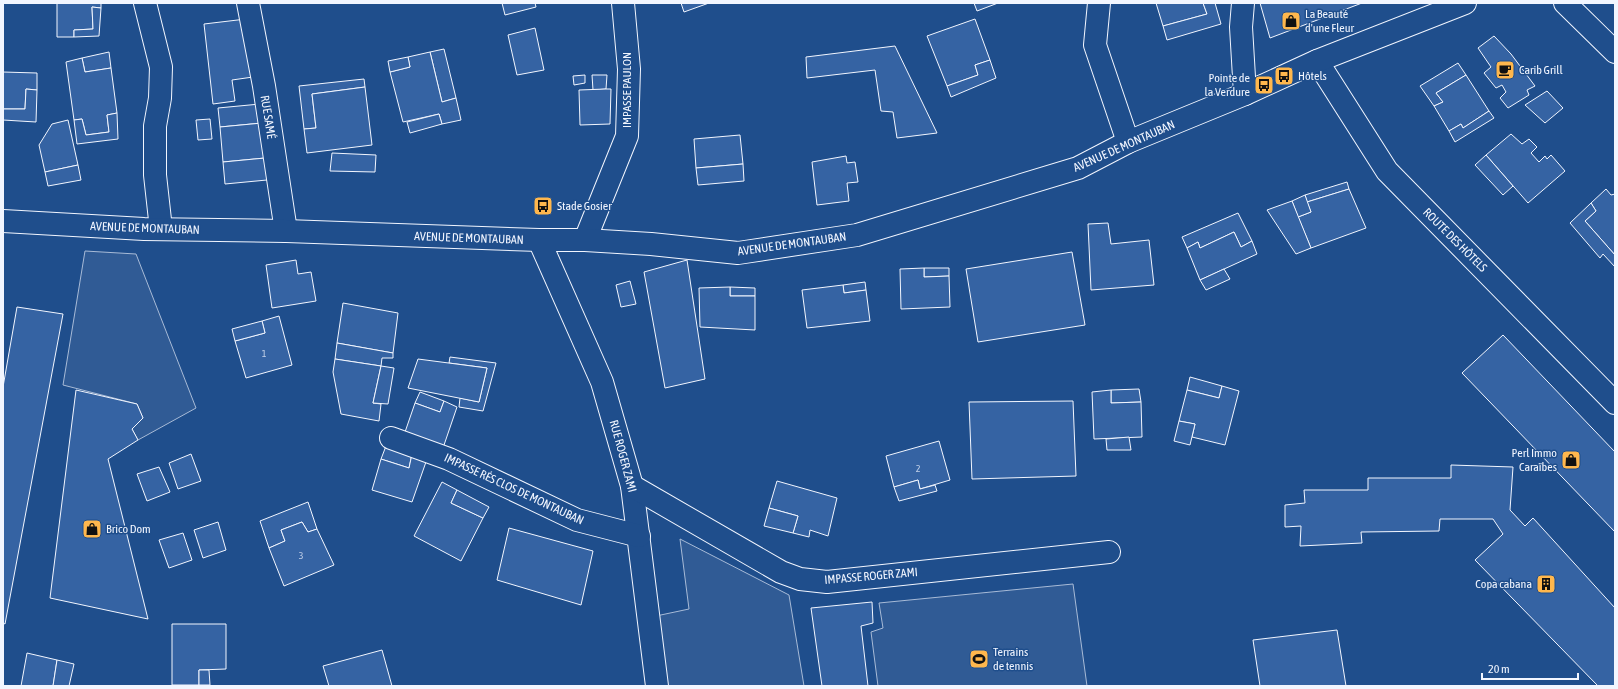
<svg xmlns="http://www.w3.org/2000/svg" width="1618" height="689" viewBox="0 0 1618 689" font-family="'Asap Condensed',sans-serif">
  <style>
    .built { fill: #305b95; stroke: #a8bbd7 }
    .building { fill: #3563a3; stroke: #f2f6ff }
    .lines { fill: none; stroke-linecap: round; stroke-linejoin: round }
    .minor-casing { stroke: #f2f6ff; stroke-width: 24 }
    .major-casing { stroke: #f2f6ff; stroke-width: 24 }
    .minor { stroke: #1f4e8c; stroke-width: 22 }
    .major { stroke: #1f4e8c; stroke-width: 22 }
    .labels { text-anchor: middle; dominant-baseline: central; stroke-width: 3; stroke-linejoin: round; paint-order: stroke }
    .number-label { font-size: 10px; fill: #c3d1e8 }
    .poi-label { font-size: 12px; fill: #f2f6ff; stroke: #1f4e8c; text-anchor: start }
    .street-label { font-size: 12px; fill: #f2f6ff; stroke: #1f4e8c }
  </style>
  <rect width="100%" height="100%" fill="#1f4e8c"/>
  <!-- built -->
  <g class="built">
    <path d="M85,251L136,254L196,408L138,440L132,429L143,418L137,404L63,385Z"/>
    <path d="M680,539L789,595L804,686H667L656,616L689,609Z"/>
    <path d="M1073,584L1087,686H878L871,632L883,628L879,603Z"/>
  </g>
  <!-- building -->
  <g class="building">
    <path d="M57,3H101V8L92,7L93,29L74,30V37H57Z"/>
    <path d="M502,3H535L536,7L505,15Z"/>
    <path d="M681,3H709L684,12Z"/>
    <path d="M974,3H998L977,11Z"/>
    <path d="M1156,3H1203L1207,14L1163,26Z"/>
    <path d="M1203,3H1215L1221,24L1167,40L1163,26L1207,14Z"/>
    <path d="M1260,3H1362L1270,38Z"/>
    <path d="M92,7L101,8L99,36L74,37V30L93,29Z"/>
    <path d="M246,19L253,77L232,80L235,101L213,104L204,24Z"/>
    <path d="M975,19L990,60L975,65L978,75L947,86L927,36Z"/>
    <path d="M535,28L544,70L517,75L508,35Z"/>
    <path d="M1494,36L1511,54L1535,86L1527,90L1529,95L1508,108L1500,98L1506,92L1502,85L1496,88L1484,73L1491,67L1478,48Z"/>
    <path d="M895,46L937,133L897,138L893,112L881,111L875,70L807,78L806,57Z"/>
    <path d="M444,49L456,98L442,102L430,52Z"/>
    <path d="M109,52L111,68L85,72L82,58Z"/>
    <path d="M430,52L442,102L456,98L461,120L442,124L439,114L403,122L390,72L410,67L408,57Z"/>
    <path d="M408,57L410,67L390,72L388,61Z"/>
    <path d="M82,58L85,72L111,68L117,113L107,115L109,132L86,135L82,119L74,120L66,62Z"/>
    <path d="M990,60L996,78L951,97L947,86L978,75L975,65Z"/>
    <path d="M1458,63L1466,75L1436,93L1443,102L1434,106L1420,86Z"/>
    <path d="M3,72L37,73V90L26,89L25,109H3Z"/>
    <path d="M585,75V83L574,85L573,76Z"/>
    <path d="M592,75H607L606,89L593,90Z"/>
    <path d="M1466,75L1489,111L1463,128L1461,124L1449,131L1434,106L1443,102L1436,93Z"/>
    <path d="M364,79L365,87L312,94L316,128L304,129L299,86Z"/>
    <path d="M365,87L372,145L307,153L304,129L316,128L312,94Z"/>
    <path d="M26,89L37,90L36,122L3,120V109H25Z"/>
    <path d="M606,89H611L610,124L580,125L579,90Z"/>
    <path d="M1547,91L1563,108L1545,123L1525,105Z"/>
    <path d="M260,104L262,123L220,127L218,108Z"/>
    <path d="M1489,111L1494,118L1455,142L1449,131L1461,124L1463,128Z"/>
    <path d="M117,113L118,139L77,144L74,120L82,119L86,135L109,132L107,115Z"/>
    <path d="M439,114L442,124L410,133L407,122Z"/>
    <path d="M210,119L212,139L198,140L196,120Z"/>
    <path d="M68,120L78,165L45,172L39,145L52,124Z"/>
    <path d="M262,123L265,158L223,162L220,127Z"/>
    <path d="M1511,134L1522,144L1529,139L1537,147L1531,153L1539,162L1545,156L1547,159L1551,155L1565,171L1528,203L1486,155Z"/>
    <path d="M740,135L743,164L696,168L694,139Z"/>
    <path d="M332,153L376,155L375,172L330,171Z"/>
    <path d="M1486,155L1513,186L1503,195L1475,165Z"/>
    <path d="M846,156L847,163L855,162L858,182L847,183L849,201L817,205L812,162Z"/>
    <path d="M265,158L267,180L225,184L223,162Z"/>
    <path d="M743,164L744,181L698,185L696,168Z"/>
    <path d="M78,165L81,180L48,186L45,172Z"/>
    <path d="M1347,182L1349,189L1307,202L1305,195Z"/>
    <path d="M1349,189L1366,228L1311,248L1298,217L1311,212L1307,202Z"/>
    <path d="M1606,189L1611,195L1615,194V255L1585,221L1596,211L1591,203Z"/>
    <path d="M1305,195L1311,212L1298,217L1292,201Z"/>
    <path d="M1292,201L1311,248L1296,254L1267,210Z"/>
    <path d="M1591,203L1596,211L1585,221L1615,255V267L1603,254L1600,258L1570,223Z"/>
    <path d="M1238,213L1252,241L1241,247L1234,232L1200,248L1198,242L1187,248L1182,237Z"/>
    <path d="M1108,223L1111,244L1149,240L1154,285L1091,290L1088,224Z"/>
    <path d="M1234,232L1241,247L1252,241L1257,254L1200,280L1187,248L1198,242L1200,248Z"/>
    <path d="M1072,252L1085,325L978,342L966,269Z"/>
    <path d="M296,260L298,274L311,272L316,301L272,308L266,265Z"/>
    <path d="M687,260L705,379L665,388L644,272Z"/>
    <path d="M924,268H949V276L924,277Z"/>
    <path d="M924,268V277L949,276L950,307L901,309L900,269Z"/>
    <path d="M1224,269L1230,279L1206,290L1200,280Z"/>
    <path d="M630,281L636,304L621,307L616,285Z"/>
    <path d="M865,282L866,290L844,293L843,285Z"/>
    <path d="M843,285L844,293L866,290L870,321L807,328L802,290Z"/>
    <path d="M730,287L755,288V296H730Z"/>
    <path d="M730,287V296H755V330L700,327L699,288Z"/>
    <path d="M343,303L398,313L393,353L337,343Z"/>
    <path d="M17,307L63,314L5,624L3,623V387Z"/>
    <path d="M279,316L292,365L246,378L235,341L265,333L262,321Z"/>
    <path d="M262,321L265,333L235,341L232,329Z"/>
    <path d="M1503,335L1615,452V532L1462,373Z"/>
    <path d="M337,343L393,353V358H382L381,366L335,359Z"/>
    <path d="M450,357L496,363L483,411L459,407L460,398L479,402L487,368L449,363Z"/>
    <path d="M335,359L381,366L373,403L381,404L379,421L341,414L333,372Z"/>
    <path d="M418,359L487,368L479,402L408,388Z"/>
    <path d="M381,366L394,368L388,404L373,403Z"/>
    <path d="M1190,377L1222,386L1219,398L1187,390Z"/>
    <path d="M1222,386L1239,391L1225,445L1192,437L1195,424L1179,421L1187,390L1219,398Z"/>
    <path d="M1139,389L1141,402L1111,403V390Z"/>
    <path d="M76,390L137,404L143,418L132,429L138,440L108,459L148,619L50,598Z"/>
    <path d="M1111,390V403L1141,402L1142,437L1094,439L1092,392Z"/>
    <path d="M420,392L444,401L440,412L415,403Z"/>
    <path d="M444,401L457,407L443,448L404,435L415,403L440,412Z"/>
    <path d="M1073,401L1076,476L972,479L969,402Z"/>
    <path d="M1179,421L1195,424L1190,445L1174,441Z"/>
    <path d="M1129,437L1131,450H1107L1106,439Z"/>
    <path d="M939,441L950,480L920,489L918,480L894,487L886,456Z"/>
    <path d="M386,446L412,454L409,468L381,459Z"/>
    <path d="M191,454L201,481L178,489L169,463Z"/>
    <path d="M412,454L427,459L412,502L372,490L381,459L409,468Z"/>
    <path d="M1451,465L1513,467L1510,510L1525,526L1533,518L1615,608V686H1598L1475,560L1503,534L1493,519H1440L1439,531L1361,532L1362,543L1300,546L1301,526L1285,527V505L1305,503L1304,490H1368V478H1451Z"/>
    <path d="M159,467L170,492L147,501L137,474Z"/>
    <path d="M918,480L920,489L935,485L937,491L899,501L894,487Z"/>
    <path d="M777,481L837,498L828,536L810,530L809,537L793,533L798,516L769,508Z"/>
    <path d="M442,482L457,490L451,503L483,518L461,561L414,536Z"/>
    <path d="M457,490L489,507L483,518L451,503Z"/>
    <path d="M308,502L317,529L308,532L302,522L281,530L285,541L269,548L260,521Z"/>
    <path d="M769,508L798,516L793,533L764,526Z"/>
    <path d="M218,522L226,550L203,558L194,530Z"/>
    <path d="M302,522L308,532L317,529L334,565L284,586L269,548L285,541L281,530Z"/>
    <path d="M509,528L593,551L581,605L497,580Z"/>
    <path d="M183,533L192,560L169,568L159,540Z"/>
    <path d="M872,602L873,623L861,626L868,686H822L811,608Z"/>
    <path d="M172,624H226V669L199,670V685H172Z"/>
    <path d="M1337,630L1346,686H1260L1253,640Z"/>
    <path d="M382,650L392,686H329L323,666Z"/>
    <path d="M27,653L57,660L53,686H21Z"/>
    <path d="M57,660L74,664L69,686H53Z"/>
    <path d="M199,670H209L210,685H199Z"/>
  </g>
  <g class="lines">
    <defs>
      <g id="minor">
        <path d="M145,3L161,67L160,98L155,126V175L161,229"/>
        <path d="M248,3L264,86L286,231"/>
        <path d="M1099,3L1095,45L1128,142"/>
        <path d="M1243,3L1241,27L1245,94"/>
        <path d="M1565,3L1615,52"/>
        <path d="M1317,61L1387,171L1615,403"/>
        <path d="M539,240L602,382L632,486L657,686"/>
        <path d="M585,240L627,136L629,69L623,3"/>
        <path d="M391,438L449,459L577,520L639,536"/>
        <path d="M632,486L781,572L800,579L827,582L1109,552"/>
      </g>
      <path id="major" d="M3,221L144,229L286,231L539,240H585L651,244L738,253L857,235L1078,168L1128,142L1245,94L1317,61L1465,3"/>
    </defs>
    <!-- minor casing -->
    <use href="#minor" class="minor-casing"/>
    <!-- major casing -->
    <use href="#major" class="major-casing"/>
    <!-- minor -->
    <use href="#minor" class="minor"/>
    <!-- major -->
    <use href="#major" class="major"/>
  </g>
  <!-- icons -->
  <defs>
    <symbol id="shop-square" viewBox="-11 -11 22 22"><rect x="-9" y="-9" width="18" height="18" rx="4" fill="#ffb74d" stroke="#1f4e8c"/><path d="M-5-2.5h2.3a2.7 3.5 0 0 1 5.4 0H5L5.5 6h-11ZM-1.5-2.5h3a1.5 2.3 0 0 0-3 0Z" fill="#111"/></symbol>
    <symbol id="cafe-square" viewBox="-11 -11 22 22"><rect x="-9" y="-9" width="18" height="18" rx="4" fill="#ffb74d" stroke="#1f4e8c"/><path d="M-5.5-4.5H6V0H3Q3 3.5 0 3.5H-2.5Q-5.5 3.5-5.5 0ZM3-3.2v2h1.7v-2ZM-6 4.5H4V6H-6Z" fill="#111"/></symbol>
    <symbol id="bus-square" viewBox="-11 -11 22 22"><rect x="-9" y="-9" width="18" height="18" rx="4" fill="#ffb74d" stroke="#1f4e8c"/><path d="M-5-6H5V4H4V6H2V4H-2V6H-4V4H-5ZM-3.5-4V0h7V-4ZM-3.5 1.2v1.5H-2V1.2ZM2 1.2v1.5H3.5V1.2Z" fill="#111"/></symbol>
    <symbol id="building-square" viewBox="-11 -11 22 22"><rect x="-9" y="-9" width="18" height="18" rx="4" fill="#ffb74d" stroke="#1f4e8c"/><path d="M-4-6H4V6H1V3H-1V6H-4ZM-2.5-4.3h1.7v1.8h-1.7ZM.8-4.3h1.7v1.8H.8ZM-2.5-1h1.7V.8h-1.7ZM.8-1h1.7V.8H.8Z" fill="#111"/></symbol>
    <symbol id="stadium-square" viewBox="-11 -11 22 22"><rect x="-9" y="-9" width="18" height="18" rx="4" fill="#ffb74d" stroke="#1f4e8c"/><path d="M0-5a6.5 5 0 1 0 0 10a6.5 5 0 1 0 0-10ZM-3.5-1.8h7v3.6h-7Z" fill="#111"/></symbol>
  </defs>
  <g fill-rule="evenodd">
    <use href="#shop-square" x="1280" y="10" width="22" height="22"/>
    <use href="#cafe-square" x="1494" y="59" width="22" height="22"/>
    <use href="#bus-square" x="1273" y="65" width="22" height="22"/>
    <use href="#bus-square" x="1253" y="74" width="22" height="22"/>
    <use href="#bus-square" x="532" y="195" width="22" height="22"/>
    <use href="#shop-square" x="1560" y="449" width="22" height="22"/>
    <use href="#shop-square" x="81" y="518" width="22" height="22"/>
    <use href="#building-square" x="1535" y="573" width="22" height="22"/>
    <use href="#stadium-square" x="968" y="648" width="22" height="22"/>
  </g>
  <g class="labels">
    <!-- number labels -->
    <g class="number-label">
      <text x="264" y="353">1</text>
      <text x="918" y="468">2</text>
      <text x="301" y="555">3</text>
    </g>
    <!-- poi labels -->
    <g class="poi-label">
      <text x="1305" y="14">La Beauté<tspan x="1305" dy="14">d'une Fleur</tspan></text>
      <text x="1519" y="70">Carib Grill</text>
      <text x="1298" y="76">Hôtels</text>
      <text x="1250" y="78" text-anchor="end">Pointe de<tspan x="1250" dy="14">la Verdure</tspan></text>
      <text x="557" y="206">Stade Gosier</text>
      <text x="1557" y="453" text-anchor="end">Perl Immo<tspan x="1557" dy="14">Caraïbes</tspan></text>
      <text x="106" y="529">Brico Dom</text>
      <text x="1532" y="584" text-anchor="end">Copa cabana</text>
      <text x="993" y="652">Terrains<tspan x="993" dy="14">de tennis</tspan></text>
    </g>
    <!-- street labels -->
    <g class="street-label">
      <text transform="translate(627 90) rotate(-90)">IMPASSE PAULON</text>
      <text transform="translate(268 117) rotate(81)">RUE SAMÉ</text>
      <text transform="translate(1124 146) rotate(-24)">AVENUE DE MONTAUBAN</text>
      <text transform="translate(145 228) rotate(2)">AVENUE DE MONTAUBAN</text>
      <text transform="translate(469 238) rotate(2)">AVENUE DE MONTAUBAN</text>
      <text transform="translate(1455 240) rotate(45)">ROUTE DES HÔTELS</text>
      <text transform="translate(792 244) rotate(-8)">AVENUE DE MONTAUBAN</text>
      <text transform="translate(623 456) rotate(75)">RUE ROGER ZAMI</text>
      <text transform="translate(514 489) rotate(25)">IMPASSE RÉS CLOS DE MONTAUBAN</text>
      <text transform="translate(871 576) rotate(-5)">IMPASSE ROGER ZAMI</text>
    </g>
  </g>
  <!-- border -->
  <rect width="1618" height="689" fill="none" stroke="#f2f6ff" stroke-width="8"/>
  <!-- scale -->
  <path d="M1482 673v6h96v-6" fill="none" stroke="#f2f6ff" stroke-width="2"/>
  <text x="1488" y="673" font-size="12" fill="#f2f6ff" stroke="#1f4e8c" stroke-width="3" paint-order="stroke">20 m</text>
</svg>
